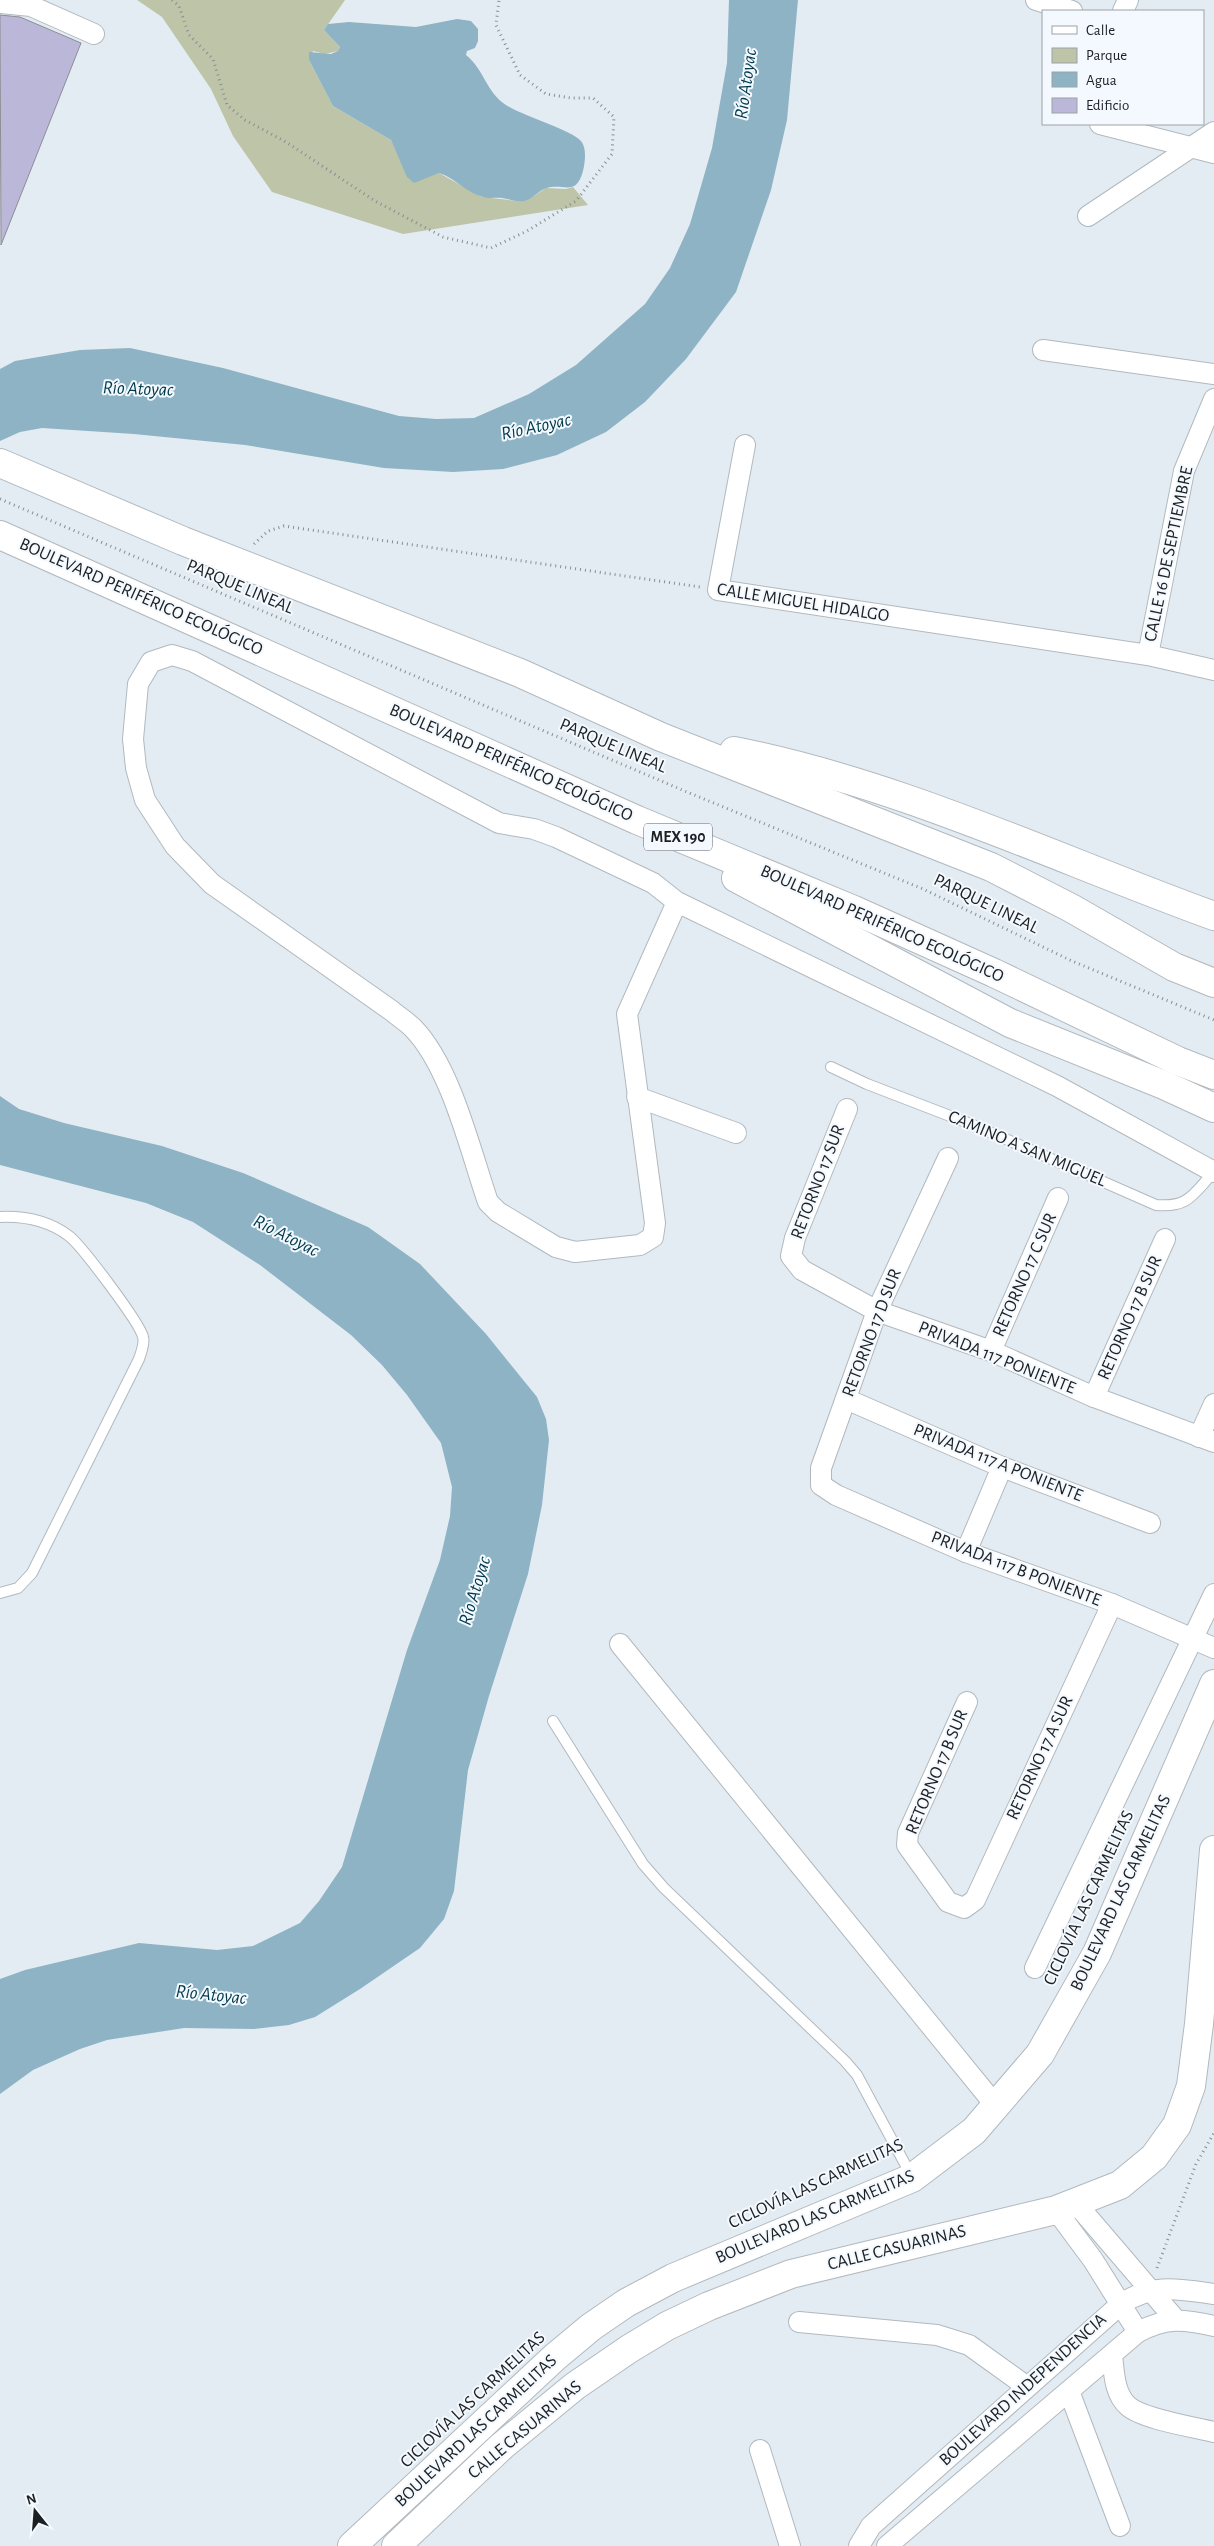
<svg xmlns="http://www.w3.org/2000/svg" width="1214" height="2546" viewBox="0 0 1214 2546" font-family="'Alegreya Sans',sans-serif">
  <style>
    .green { fill: #bdc4a7 }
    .water { fill: #8db3c4 }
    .building { fill: #bab7d9; stroke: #8d8d95 }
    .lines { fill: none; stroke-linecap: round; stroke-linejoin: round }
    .lane-casing { stroke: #b1b9bf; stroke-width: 12 }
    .street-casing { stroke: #b1b9bf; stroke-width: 22 }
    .secondary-casing { stroke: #b1b9bf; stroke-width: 30 }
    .highway-casing { stroke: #b1b9bf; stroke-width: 30 }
    .path { stroke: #888e92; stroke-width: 3; stroke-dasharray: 1 4; stroke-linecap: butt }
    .lane { stroke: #fff; stroke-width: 10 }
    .street { stroke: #fff; stroke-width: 20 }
    .secondary { stroke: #fff; stroke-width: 28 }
    .highway { stroke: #fff; stroke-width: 28 }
    .labels { text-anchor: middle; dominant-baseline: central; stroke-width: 4; stroke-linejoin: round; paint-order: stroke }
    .shield { fill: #f3f9fe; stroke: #5d6164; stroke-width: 1 }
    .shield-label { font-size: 16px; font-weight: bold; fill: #1d2022 }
    .street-label { font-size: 18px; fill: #1d2022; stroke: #f3f9fe }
    .water-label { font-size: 19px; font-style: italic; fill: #00394b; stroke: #f3f9fe }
  </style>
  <rect width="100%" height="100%" fill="#e4ecf3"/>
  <!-- green -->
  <path class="green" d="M137,0H345L324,30L340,47L338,51L325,54L313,51L309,60L333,106L391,140L410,180L439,173L482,197L518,201L534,196L546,188L566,189L573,187L588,205L403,234L272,192L233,136L211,89L162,17Z"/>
  <!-- water -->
  <g class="water">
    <path d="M729,0H798L787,120L771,190L736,292L686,359L645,402L606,432L557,455L503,469L453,472L384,468L245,445L134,434L42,428L20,432L0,441V369L15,361L80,350L130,348L223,368L399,416L436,419L474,418L529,394L576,365L645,304L670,268L690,224L712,148L727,63Z"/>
    <path d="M457,19L471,21L478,29V41L475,48L467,51L466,55C484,69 486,92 506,105C523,116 572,130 581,141C587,148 585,162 583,171C576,197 564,183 547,188C539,190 533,199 524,201C517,202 509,199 502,198C496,197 489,199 483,197C467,193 455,178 439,173L414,183L407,177L391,140L333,106L309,60V52L331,54L338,51L340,47L324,30L328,24L349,22L416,27Z"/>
    <path d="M0,1096L19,1109L64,1123L162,1146L243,1173L368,1227L420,1264L486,1334L537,1397L546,1419L549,1440L542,1505L528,1574L489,1696L468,1770L454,1891L444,1919L420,1948L360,1989L315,2017L289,2025L254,2029L184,2028L107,2040L80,2049L33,2070L0,2094V1979L25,1970L139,1943L217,1950L253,1946L300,1923L319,1901L342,1867L407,1650L440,1560L450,1516L452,1487L441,1443L407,1395L382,1365L351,1335L260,1265L193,1222L146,1203L0,1165Z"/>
  </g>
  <!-- building -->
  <path class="building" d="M0,15L20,17L81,43L1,245Z"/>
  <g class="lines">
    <defs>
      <g id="lane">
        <path d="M831,1067L867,1084L976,1126L1156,1205C1189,1208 1193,1194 1214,1172"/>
        <path d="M0,1217C24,1216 49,1221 69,1236C81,1245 140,1323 143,1337C145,1343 141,1353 139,1359L32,1573L18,1588L0,1593"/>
        <path d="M553,1721L643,1864L664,1888L845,2061L857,2075L912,2177"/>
      </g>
      <g id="street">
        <path d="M1036,0L1072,11"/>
        <path d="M0,3L31,6L94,34"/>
        <path d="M1123,11L1128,0"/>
        <path d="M1100,124L1214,153"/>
        <path d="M1088,216L1214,132"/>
        <path d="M1043,350L1214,374"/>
        <path d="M745,445L718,590L1148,655L1214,670"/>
        <path d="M1148,655L1184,471L1214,399"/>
        <path d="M677,902L627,1014L655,1223L653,1237L640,1245L575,1252L556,1247L498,1212L488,1202C470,1150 451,1067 413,1028C407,1022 399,1017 392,1011L212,884L175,846L145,800L136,768L133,739L138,684L151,662L172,655L192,661L499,823L534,829L556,837L653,883L677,902L1057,1086L1214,1172"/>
        <path d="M637,1097L736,1133"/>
        <path d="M847,1109L795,1238L791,1256L802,1270L877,1311L991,1351L1094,1397L1214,1442"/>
        <path d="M948,1158L877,1311L821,1468V1485L836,1495L966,1552L1112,1604L1214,1648"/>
        <path d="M991,1351L1058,1198"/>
        <path d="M1094,1397L1165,1239"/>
        <path d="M846,1399L1002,1467L1150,1523"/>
        <path d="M1199,1437L1214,1404"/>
        <path d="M966,1552L1002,1467"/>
        <path d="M620,1644L996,2106"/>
        <path d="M967,1702L908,1833L907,1845L948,1902L964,1908L975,1900L1112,1604"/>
        <path d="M1035,1968L1214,1594"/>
        <path d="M1074,2201L1175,2319"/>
        <path d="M1056,2210L1093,2260L1138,2332"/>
        <path d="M799,2322L937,2335L969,2345L1026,2386"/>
        <path d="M1112,2355C1114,2371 1114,2394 1128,2406C1142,2419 1194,2427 1214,2432"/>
        <path d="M1069,2391L1120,2526"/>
        <path d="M760,2450L790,2546"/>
        <path d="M859,2546L871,2526L1121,2304C1152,2283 1179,2289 1214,2294"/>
        <path d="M887,2546L1138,2332C1167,2317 1183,2319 1214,2326"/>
      </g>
      <g id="secondary">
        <path d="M352,2546L555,2357L591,2327L626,2303L673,2278L912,2178L974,2131L1040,2054L1097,1953L1214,1684"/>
        <path d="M396,2546L502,2446L575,2386L629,2349L667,2326L709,2306L791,2274L1056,2210L1120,2185L1154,2157L1177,2125L1191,2086L1199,2024L1214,1850"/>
      </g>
      <g id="highway">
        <path d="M0,463L183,541L520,673L661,737L991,867L1071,908L1174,967L1214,983"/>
        <path d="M0,535L637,820L854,910L994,973L1178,1061L1214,1075"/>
        <path d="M734,751C901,784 1054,858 1214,916"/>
        <path d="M736,878L1010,1023L1164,1085L1214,1108"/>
      </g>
    </defs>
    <!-- lane casing -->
    <use href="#lane" class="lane-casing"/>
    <!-- street casing -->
    <use href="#street" class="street-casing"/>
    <!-- secondary casing -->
    <use href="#secondary" class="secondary-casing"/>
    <!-- highway casing -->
    <use href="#highway" class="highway-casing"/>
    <!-- path -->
    <g class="path">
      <path d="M172,0L179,6L189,35L213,59L227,105L245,120L286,142L375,201L443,237L491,248L527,231L576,201L612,154L614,117L593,98H571L546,94L520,75L496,25L499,0"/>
      <path d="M0,499L687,792L923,889L1072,961L1214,1020"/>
      <path d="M254,544L268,531L284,526L700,587"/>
      <path d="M1157,2268L1196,2164L1214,2133"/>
    </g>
    <!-- lane -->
    <use href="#lane" class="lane"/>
    <!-- street -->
    <use href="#street" class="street"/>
    <!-- secondary -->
    <use href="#secondary" class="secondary"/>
    <!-- highway -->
    <use href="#highway" class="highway"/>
  </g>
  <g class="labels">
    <!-- shield labels -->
    <rect class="shield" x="644" y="823.5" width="68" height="27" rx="4"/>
    <g class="shield-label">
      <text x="678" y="837">MEX 190</text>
    </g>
    <!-- street labels -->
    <g class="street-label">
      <text transform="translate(1169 554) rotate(-78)">CALLE 16 DE SEPTIEMBRE</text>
      <text transform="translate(240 587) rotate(23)">PARQUE LINEAL</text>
      <text transform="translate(141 597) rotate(24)">BOULEVARD PERIFÉRICO ECOLÓGICO</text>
      <text transform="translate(803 603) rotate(9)">CALLE MIGUEL HIDALGO</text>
      <text transform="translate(613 746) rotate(23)">PARQUE LINEAL</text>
      <text transform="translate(511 763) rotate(24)">BOULEVARD PERIFÉRICO ECOLÓGICO</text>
      <text transform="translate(986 904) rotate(26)">PARQUE LINEAL</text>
      <text transform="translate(882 924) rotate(24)">BOULEVARD PERIFÉRICO ECOLÓGICO</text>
      <text transform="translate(1027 1149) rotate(23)">CAMINO A SAN MIGUEL</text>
      <text transform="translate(818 1182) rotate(-69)">RETORNO 17 SUR</text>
      <text transform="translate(1025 1275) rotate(-66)">RETORNO 17 C SUR</text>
      <text transform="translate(1130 1318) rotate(-66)">RETORNO 17 B SUR</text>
      <text transform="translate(872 1333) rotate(-69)">RETORNO 17 D SUR</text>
      <text transform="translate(997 1358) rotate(22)">PRIVADA 117 PONIENTE</text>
      <text transform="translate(998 1463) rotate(22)">PRIVADA 117 A PONIENTE</text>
      <text transform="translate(1016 1569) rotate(21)">PRIVADA 117 B PONIENTE</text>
      <text transform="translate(1040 1758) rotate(-65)">RETORNO 17 A SUR</text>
      <text transform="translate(937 1772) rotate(-67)">RETORNO 17 B SUR</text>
      <text transform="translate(1121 1893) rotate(-65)">BOULEVARD LAS CARMELITAS</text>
      <text transform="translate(1089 1898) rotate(-65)">CICLOVÍA LAS CARMELITAS</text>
      <text transform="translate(816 2184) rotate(-25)">CICLOVÍA LAS CARMELITAS</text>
      <text transform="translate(815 2217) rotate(-23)">BOULEVARD LAS CARMELITAS</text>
      <text transform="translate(897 2248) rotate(-14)">CALLE CASUARINAS</text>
      <text transform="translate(1023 2390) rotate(-42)">BOULEVARD INDEPENDENCIA</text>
      <text transform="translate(473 2400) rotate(-43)">CICLOVÍA LAS CARMELITAS</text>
      <text transform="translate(525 2430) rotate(-40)">CALLE CASUARINAS</text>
      <text transform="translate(476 2431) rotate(-43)">BOULEVARD LAS CARMELITAS</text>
    </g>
    <!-- water labels -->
    <g class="water-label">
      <text transform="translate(746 84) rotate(-82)">Río Atoyac</text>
      <text transform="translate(138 389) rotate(2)">Río Atoyac</text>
      <text transform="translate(536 427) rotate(-12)">Río Atoyac</text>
      <text transform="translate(286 1236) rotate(27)">Río Atoyac</text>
      <text transform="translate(475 1591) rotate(-73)">Río Atoyac</text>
      <text transform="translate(211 1995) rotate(6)">Río Atoyac</text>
    </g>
  </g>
  <!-- legend -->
  <rect x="1042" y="10" width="162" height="115" fill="#f3f9fe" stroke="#9da2a6"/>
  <rect x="1052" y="26" width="25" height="8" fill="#ffffff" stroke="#9da2a6"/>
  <text x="1086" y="35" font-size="15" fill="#1d2022">Calle</text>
  <rect x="1052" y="48" width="25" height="15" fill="#bdc4a7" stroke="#9da2a6"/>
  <text x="1086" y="60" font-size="15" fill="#1d2022">Parque</text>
  <rect x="1052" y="72" width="25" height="15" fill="#8db3c4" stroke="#9da2a6"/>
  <text x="1086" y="85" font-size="15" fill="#1d2022">Agua</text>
  <rect x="1052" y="98" width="25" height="15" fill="#bab7d9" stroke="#9da2a6"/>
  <text x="1086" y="110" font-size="15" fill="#1d2022">Edificio</text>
  <!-- north arrow -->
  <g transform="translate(35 2511) rotate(343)" stroke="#f3f9fe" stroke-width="4" paint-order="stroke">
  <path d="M0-4L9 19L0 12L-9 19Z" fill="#1d2022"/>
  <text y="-8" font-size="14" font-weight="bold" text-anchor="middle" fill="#1d2022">N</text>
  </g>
</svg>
